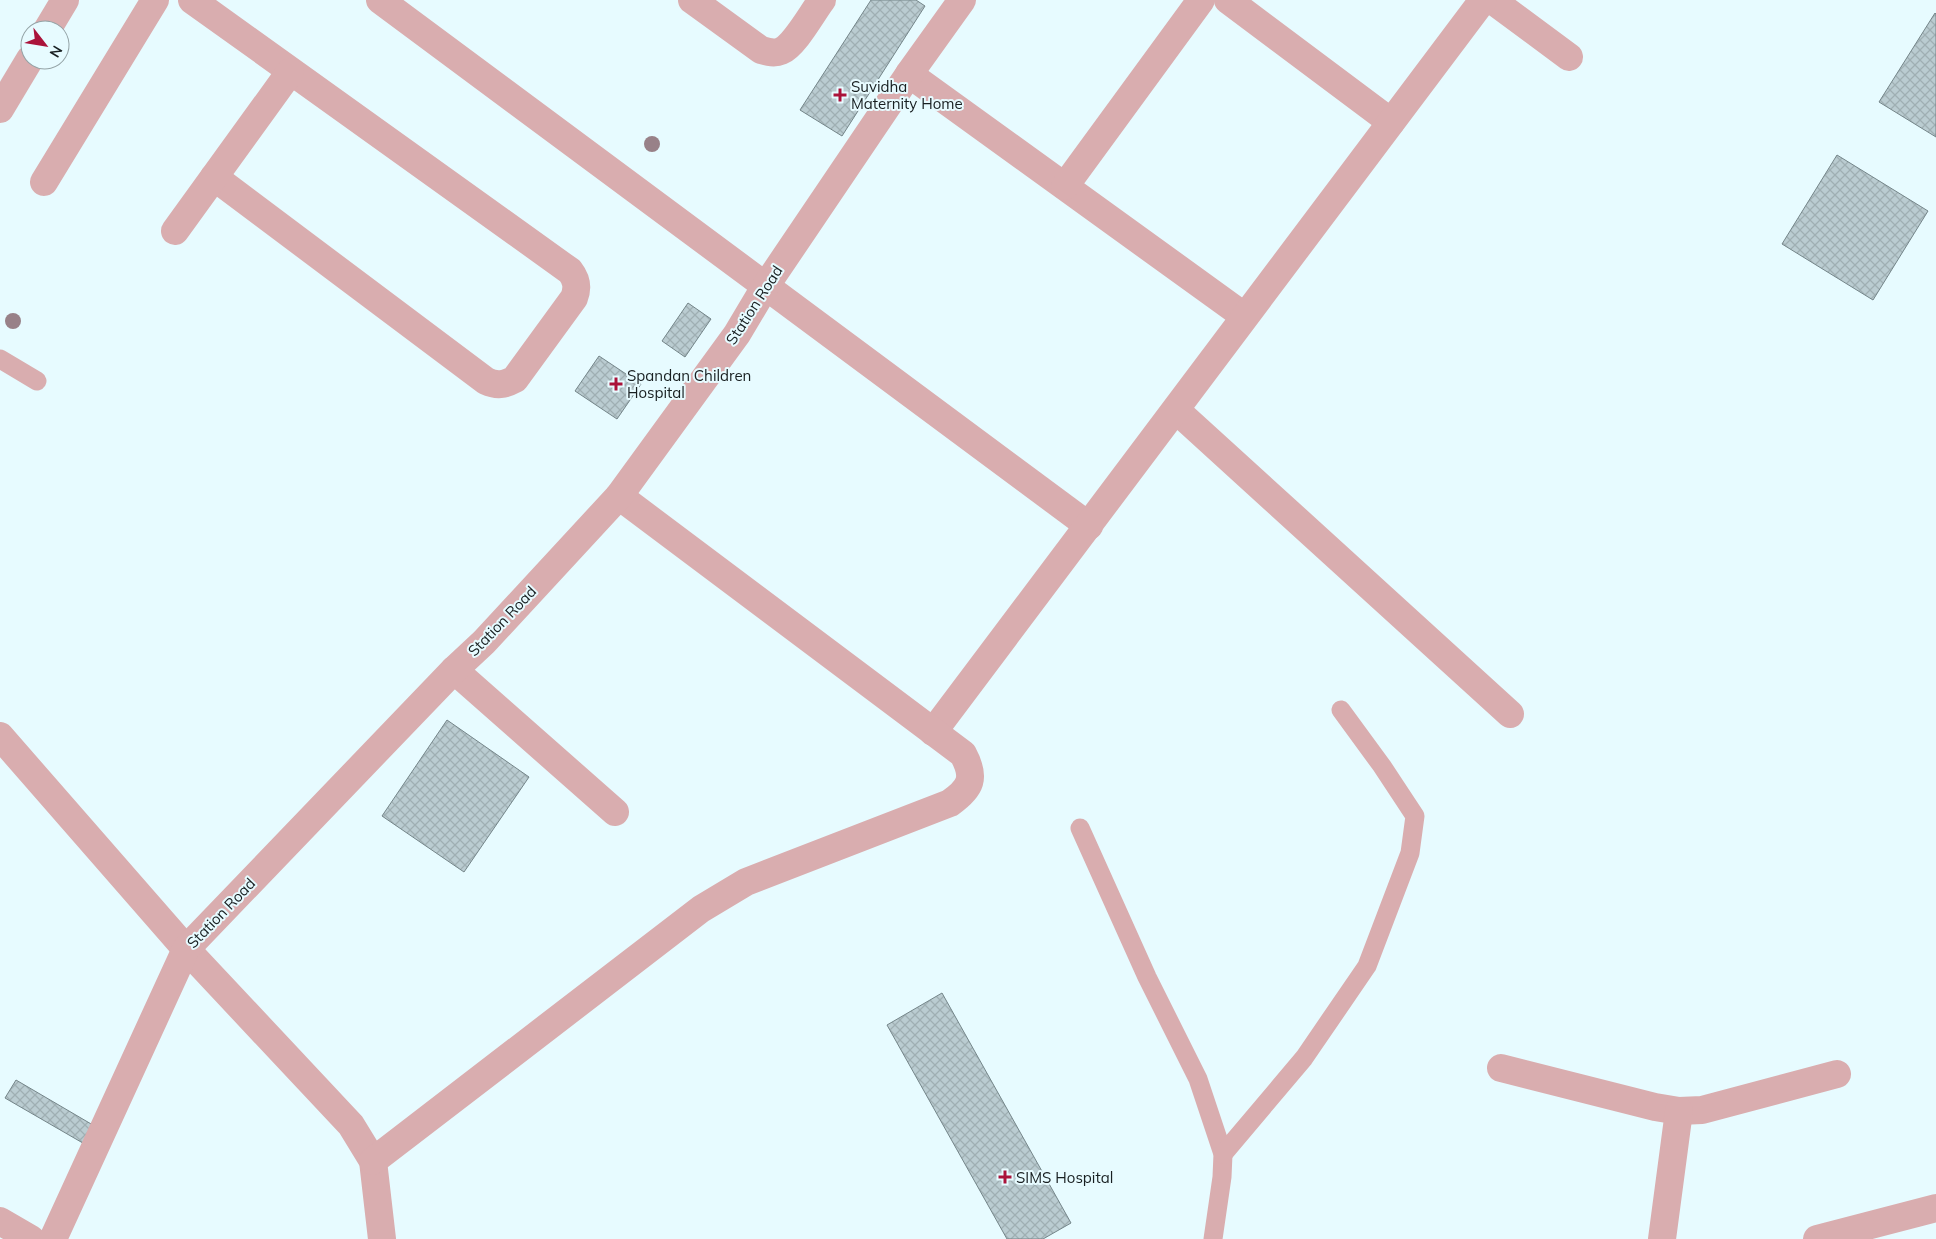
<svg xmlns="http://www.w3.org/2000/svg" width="1936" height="1239" viewBox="0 0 1936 1239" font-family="Mulish,sans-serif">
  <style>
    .building { fill: url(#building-cross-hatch); stroke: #748589 }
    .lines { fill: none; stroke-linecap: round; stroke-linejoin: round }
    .service { stroke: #d9adaf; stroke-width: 19 }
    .minor { stroke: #d9adaf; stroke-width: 28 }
    .tertiary { stroke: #d9adaf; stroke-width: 28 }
    .tree { fill: #988188 }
    .poi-dot { fill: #aa133a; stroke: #e7fbff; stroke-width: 2 }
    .labels { text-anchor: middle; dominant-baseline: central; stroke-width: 4; stroke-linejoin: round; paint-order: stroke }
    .poi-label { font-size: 15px; fill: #181f21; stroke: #e7fbff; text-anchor: start }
    .street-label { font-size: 15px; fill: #181f21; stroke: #e7fbff }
  </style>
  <defs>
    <pattern id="building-cross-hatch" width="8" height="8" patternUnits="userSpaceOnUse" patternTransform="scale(1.25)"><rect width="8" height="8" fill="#baccd1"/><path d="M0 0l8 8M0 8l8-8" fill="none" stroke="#9fafb3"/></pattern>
  </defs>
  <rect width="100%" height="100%" fill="#e7fbff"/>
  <!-- building -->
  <g class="building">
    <path d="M871,0H916L925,6L842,136L800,110Z"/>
    <path d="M1935,13L1936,14V137L1879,102Z"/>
    <path d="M1837,155L1928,211L1873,300L1782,244Z"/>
    <path d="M688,303L711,319L685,357L662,341Z"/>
    <path d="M599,356L641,384L617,419L575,391Z"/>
    <path d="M447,720L529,777L464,872L382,816Z"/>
    <path d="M942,993L1071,1223L1043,1239H1007L887,1025Z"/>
    <path d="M16,1080L98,1128L88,1146L5,1098Z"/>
  </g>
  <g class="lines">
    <!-- service -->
    <g class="service">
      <path d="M0,359L37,381"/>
      <path d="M1080,828L1147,977L1198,1079L1223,1154L1222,1177L1213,1239"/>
      <path d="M1223,1154L1304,1058L1367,966L1410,853L1415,816L1382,766L1341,710"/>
    </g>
    <!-- minor -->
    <g class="minor">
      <path d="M192,0L570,271C577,280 578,288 574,298L515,379C504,385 497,386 486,381L214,177"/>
      <path d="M380,0L1089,526"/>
      <path d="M692,0L761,50C768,52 774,54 781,51C795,45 812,13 822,0"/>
      <path d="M1228,0L1391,122"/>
      <path d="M1492,0L1569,57"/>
      <path d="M47,30L65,0"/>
      <path d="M909,74L1244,316"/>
      <path d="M0,109L30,59"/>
      <path d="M44,182L155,0"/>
      <path d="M1065,186L1201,0"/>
      <path d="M175,231L290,72"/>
      <path d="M1176,410L1510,714"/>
      <path d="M454,670L615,812"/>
      <path d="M933,732L1483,0"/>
      <path d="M0,736L186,949L351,1125L373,1161L382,1239"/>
      <path d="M1501,1068L1655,1107L1679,1111L1702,1110L1837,1074"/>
      <path d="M373,1161L701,909L746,882L950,803C971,788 976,778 963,754L619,496"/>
      <path d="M0,1221L31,1239"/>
      <path d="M1662,1239L1679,1111"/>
    </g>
    <!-- tertiary -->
    <g class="tertiary">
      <path d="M53,1239L186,949L454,670L484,642L619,496L737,334L765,287L909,74L962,0"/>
      <path d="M1817,1239L1936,1208"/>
    </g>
  </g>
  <!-- trees -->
  <g class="tree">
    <circle cx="652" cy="144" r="8"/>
    <circle cx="13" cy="321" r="8"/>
  </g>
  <!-- markers -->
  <g class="poi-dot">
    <path d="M837.5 87.5h5v5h5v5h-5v5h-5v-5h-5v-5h5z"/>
    <path d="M613.5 376.5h5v5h5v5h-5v5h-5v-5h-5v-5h5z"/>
    <path d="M1002.5 1169.5h5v5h5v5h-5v5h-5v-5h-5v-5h5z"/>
  </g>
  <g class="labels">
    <!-- poi labels -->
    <g class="poi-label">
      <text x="851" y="86">Suvidha<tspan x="851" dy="17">Maternity Home</tspan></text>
      <text x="627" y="375">Spandan Children<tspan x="627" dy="17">Hospital</tspan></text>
      <text x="1016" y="1177">SIMS Hospital</text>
    </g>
    <!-- street labels -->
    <g class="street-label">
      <text transform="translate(754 305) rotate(-57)">Station Road</text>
      <text transform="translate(502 621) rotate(-46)">Station Road</text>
      <text transform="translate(221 913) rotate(-46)">Station Road</text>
    </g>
  </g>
  <!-- north arrow -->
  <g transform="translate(45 45) rotate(121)"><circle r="24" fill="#e7fbff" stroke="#94a3a6"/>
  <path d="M0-4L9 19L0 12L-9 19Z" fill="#aa133a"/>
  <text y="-8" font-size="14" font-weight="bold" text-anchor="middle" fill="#181f21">N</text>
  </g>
</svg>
